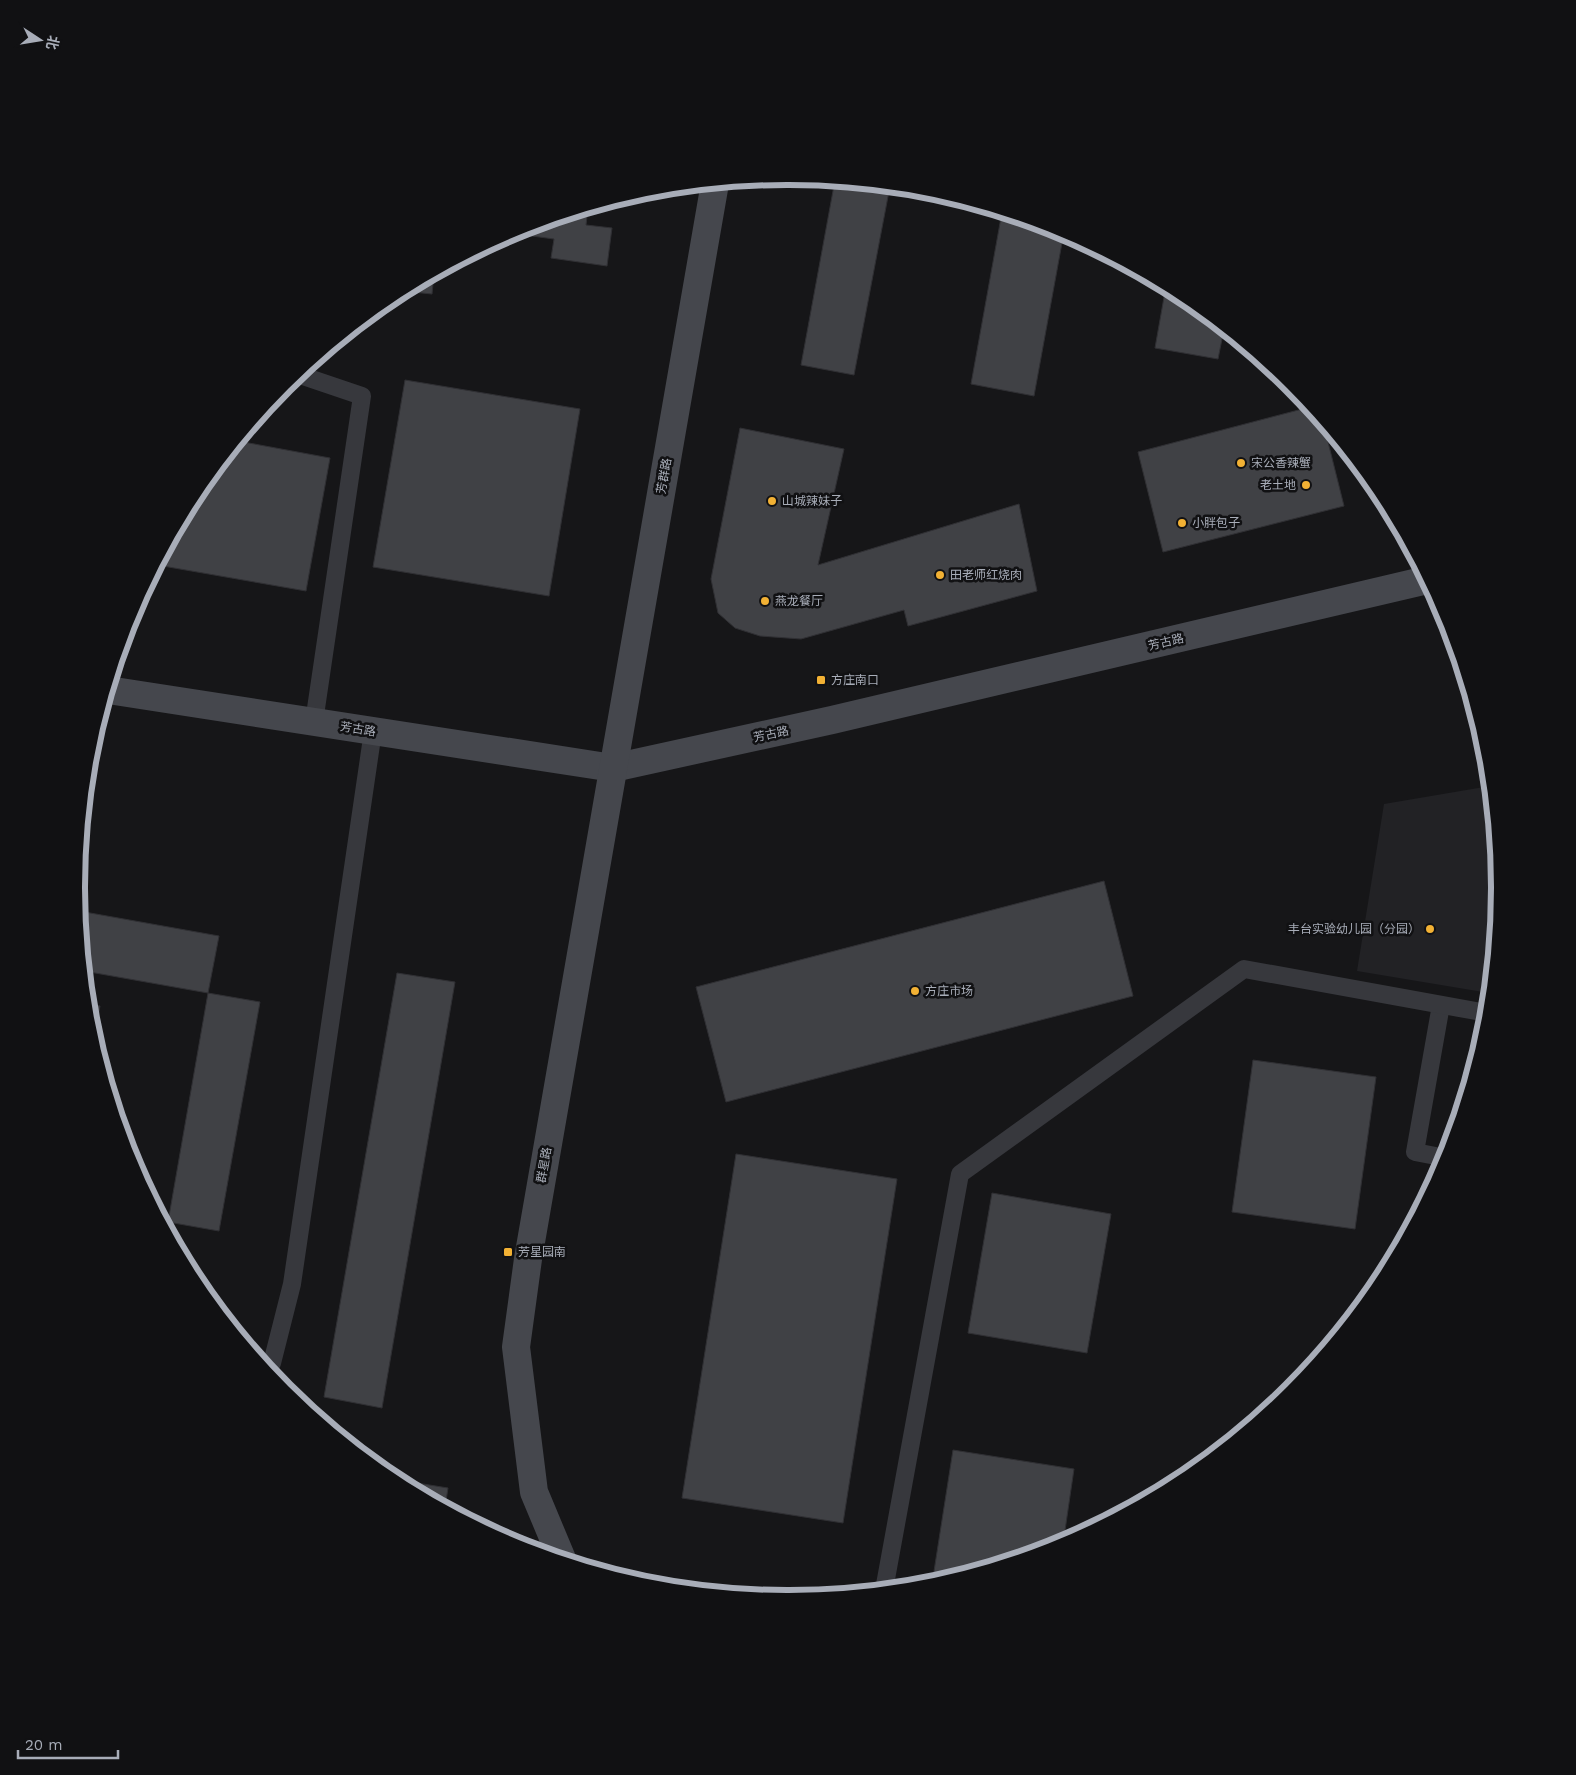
<svg xmlns="http://www.w3.org/2000/svg" width="1576" height="1775" viewBox="0 0 1576 1775" font-family="'Work Sans','Noto Sans SC',sans-serif">
  <style>
    .built { fill: #222225 }
    .building { fill: #404145; stroke: #303034 }
    .lines { fill: none; stroke-linecap: round; stroke-linejoin: round }
    .lane { stroke: #37383d; stroke-width: 18 }
    .secondary { stroke: #45474d; stroke-width: 28 }
    .poi-dot { fill: #f2b134; stroke: #111113; stroke-width: 2 }
    .labels { text-anchor: middle; dominant-baseline: central; stroke-width: 5; stroke-linejoin: round; paint-order: stroke }
    .poi-label { font-size: 12px; fill: #a8adb8; stroke: #111113; text-anchor: start }
    .street-label { font-size: 12px; fill: #a8adb8; stroke: #111113 }
    .rim { fill: none; stroke: #a8adb8; stroke-width: 6 }
  </style>
  <rect width="100%" height="100%" fill="#161618"/>
  <!-- built -->
  <path class="built" d="M1490,786L1500,888L1489,993L1357,971L1384,804Z"/>
  <!-- building -->
  <g class="building">
    <path d="M835,180L890,186L854,375L801,365Z"/>
    <path d="M588,208L586,225L612,228L607,266L551,258L554,239L510,233Z"/>
    <path d="M1002,212L1064,232L1034,396L971,384Z"/>
    <path d="M434,273L432,294L402,291Z"/>
    <path d="M1166,286L1184,296L1224,329L1218,359L1155,348Z"/>
    <path d="M405,380L580,409L549,596L373,567Z"/>
    <path d="M1310,407L1323,422L1344,506L1163,552L1138,452Z"/>
    <path d="M740,428L844,449L818,565L1019,504L1037,591L908,626L904,610L801,639L760,636L735,628L718,613L711,579Z"/>
    <path d="M238,441L330,458L306,591L157,565L196,492Z"/>
    <path d="M1104,881L1133,996L726,1102L696,987Z"/>
    <path d="M79,911L219,936L208,993L84,971Z"/>
    <path d="M397,973L455,982L382,1408L324,1397Z"/>
    <path d="M208,993L260,1002L219,1231L168,1222Z"/>
    <path d="M88,1004L100,1006L94,1041L90,1026Z"/>
    <path d="M1253,1060L1376,1077L1355,1229L1232,1212Z"/>
    <path d="M736,1154L897,1179L843,1523L682,1498Z"/>
    <path d="M992,1193L1111,1214L1087,1353L968,1333Z"/>
    <path d="M953,1450L1074,1469L1063,1544L932,1584Z"/>
    <path d="M392,1479L448,1488L445,1507Z"/>
  </g>
  <g class="lines">
    <!-- lane -->
    <g class="lane">
      <path d="M297,374L362,396L314,722"/>
      <path d="M1441,1005L1415,1152L1446,1158"/>
      <path d="M264,1366L272,1363L292,1284L373,731"/>
      <path d="M884,1590L960,1174L1244,969L1487,1013"/>
    </g>
    <!-- secondary -->
    <g class="secondary">
      <path d="M108,690L613,768L832,720L1427,580"/>
      <path d="M562,1559L534,1492L516,1347L528,1259L715,183"/>
    </g>
  </g>
  <!-- markers -->
  <g class="poi-dot">
    <circle cx="1241" cy="463" r="5"/>
    <circle cx="1306" cy="485" r="5"/>
    <circle cx="772" cy="501" r="5"/>
    <circle cx="1182" cy="523" r="5"/>
    <circle cx="940" cy="575" r="5"/>
    <circle cx="765" cy="601" r="5"/>
    <rect x="816" y="675" width="10" height="10" rx="2.5"/>
    <circle cx="1430" cy="929" r="5"/>
    <circle cx="915" cy="991" r="5"/>
    <rect x="503" y="1247" width="10" height="10" rx="2.5"/>
  </g>
  <g class="labels">
    <!-- poi labels -->
    <g class="poi-label">
      <text x="1251" y="463">宋公香辣蟹</text>
      <text x="1296" y="485" text-anchor="end">老土地</text>
      <text x="782" y="501">山城辣妹子</text>
      <text x="1192" y="523">小胖包子</text>
      <text x="950" y="575">田老师红烧肉</text>
      <text x="775" y="601">燕龙餐厅</text>
      <text x="831" y="680">方庄南口</text>
      <text x="1420" y="929" text-anchor="end">丰台实验幼儿园（分园）</text>
      <text x="925" y="991">方庄市场</text>
      <text x="518" y="1252">芳星园南</text>
    </g>
    <!-- street labels -->
    <g class="street-label">
      <text transform="translate(664 476) rotate(-80)">芳群路</text>
      <text transform="translate(1166 642) rotate(-13)">芳古路</text>
      <text transform="translate(358 729) rotate(9)">芳古路</text>
      <text transform="translate(771 734) rotate(-12)">芳古路</text>
      <text transform="translate(544 1165) rotate(-80)">群星路</text>
    </g>
  </g>
  <!-- crop -->
  <path d="M0 0H1576V1775H0ZM787 185H789A702 702 0 0 1 1491 887V888A702 702 0 0 1 789 1590H787A702 702 0 0 1 85 888V887A702 702 0 0 1 787 185Z" fill="#111113" fill-rule="evenodd"/>
  <path class="rim" d="M787 185H789A702 702 0 0 1 1491 887V888A702 702 0 0 1 789 1590H787A702 702 0 0 1 85 888V887A702 702 0 0 1 787 185Z"/>
  <!-- north arrow -->
  <g transform="translate(40 40) rotate(102)" stroke="#111113" stroke-width="4" paint-order="stroke">
  <path d="M0-4L9 19L0 12L-9 19Z" fill="#a8adb8"/>
  <text y="-8" font-size="14" font-weight="bold" text-anchor="middle" fill="#a8adb8">北</text>
  </g>
  <!-- scale -->
  <path d="M18 1750v8h100v-8" fill="none" stroke="#a8adb8" stroke-width="2.5"/>
  <text x="25" y="1750" font-size="15" fill="#a8adb8" stroke="#111113" stroke-width="4" paint-order="stroke">20 m</text>
</svg>
